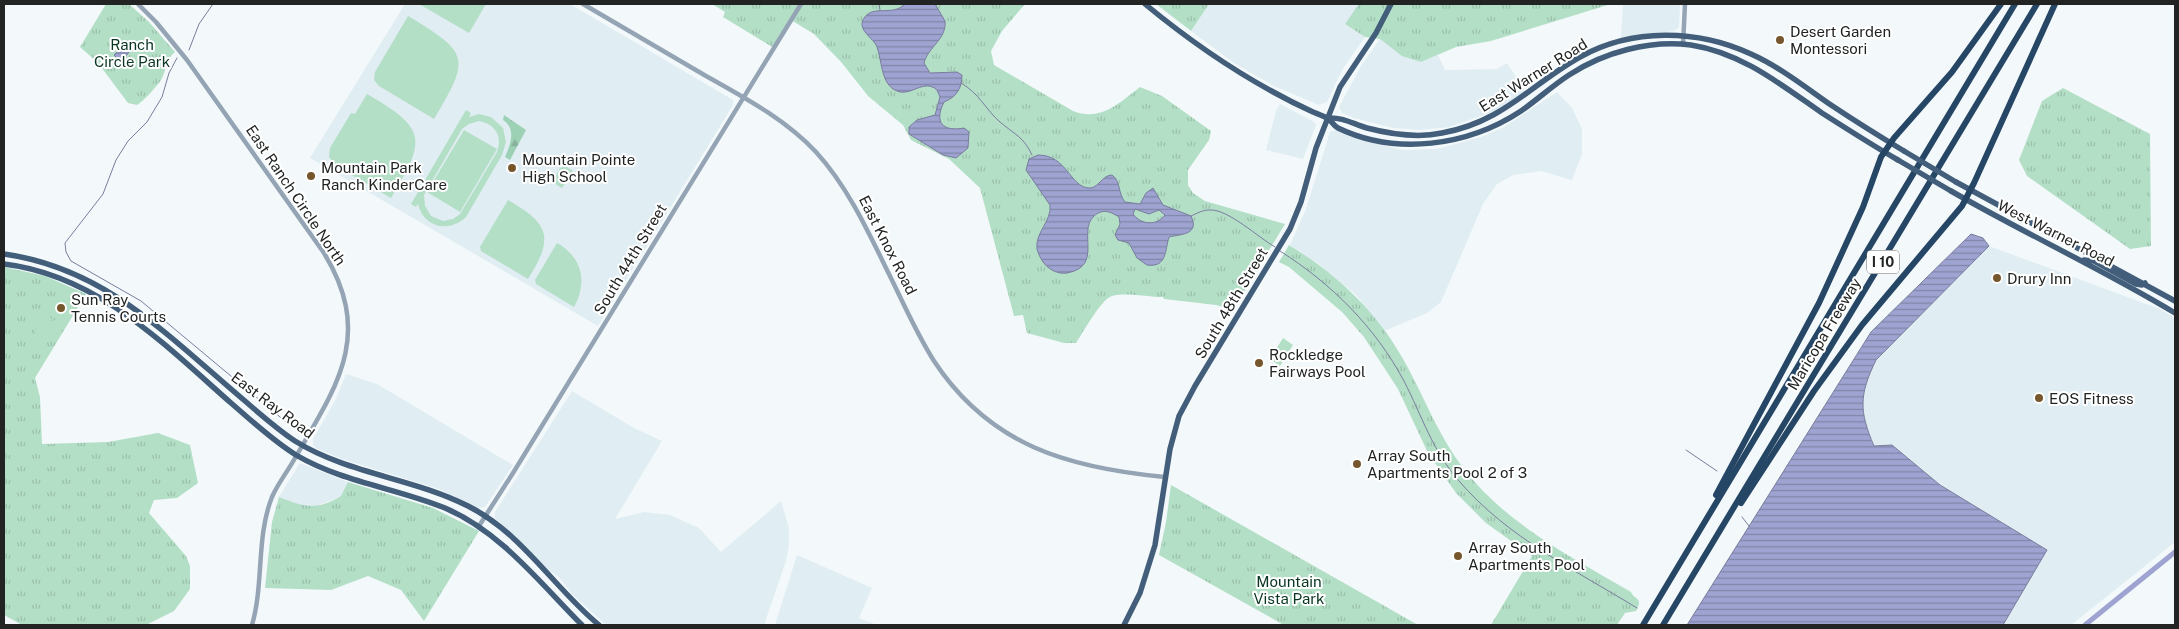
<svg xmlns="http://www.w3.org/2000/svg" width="2179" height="629" viewBox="0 0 2179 629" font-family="'Public Sans',sans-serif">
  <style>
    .built { fill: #e0edf2 }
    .grass { fill: url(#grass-tufts) }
    .forest { fill: url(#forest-firs) }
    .pitch { fill: #b4dfc7; fill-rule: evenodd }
    .water { fill: url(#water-rules); stroke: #797d9d; fill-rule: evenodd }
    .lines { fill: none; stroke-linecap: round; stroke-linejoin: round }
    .stream { stroke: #797d9d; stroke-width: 1 }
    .canal { stroke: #9ea3d1; stroke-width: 5 }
    .minor { stroke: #94a4b4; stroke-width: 4.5 }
    .major { stroke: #435e7b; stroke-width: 5.5 }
    .highway { stroke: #264666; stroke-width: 6 }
    .major-bridge { stroke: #435e7b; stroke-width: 5.5 }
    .poi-dot { fill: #76562c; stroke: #fff; stroke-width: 2 }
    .labels { text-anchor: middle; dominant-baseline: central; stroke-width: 4; stroke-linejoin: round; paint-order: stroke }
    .shield { fill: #fff; stroke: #646666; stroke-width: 1 }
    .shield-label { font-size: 14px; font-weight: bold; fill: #222424 }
    .poi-label { font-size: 15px; fill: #222424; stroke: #fff; text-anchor: start }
    .park-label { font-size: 15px; fill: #093523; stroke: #fff }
    .street-label { font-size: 15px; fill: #222424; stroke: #fff }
  </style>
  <defs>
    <pattern id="grass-tufts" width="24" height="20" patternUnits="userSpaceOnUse" patternTransform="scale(1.25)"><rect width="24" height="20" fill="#b4dfc7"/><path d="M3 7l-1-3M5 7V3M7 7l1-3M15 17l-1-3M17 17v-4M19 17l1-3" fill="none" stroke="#9abfab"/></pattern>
    <pattern id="forest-firs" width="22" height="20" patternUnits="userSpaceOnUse" patternTransform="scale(1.25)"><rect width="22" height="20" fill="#9dd1b5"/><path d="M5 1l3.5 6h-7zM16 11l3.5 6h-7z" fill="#87b39c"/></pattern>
    <pattern id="water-rules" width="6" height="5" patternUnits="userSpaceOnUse" patternTransform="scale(1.25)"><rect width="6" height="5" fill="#9ea3d1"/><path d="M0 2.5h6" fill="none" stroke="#8085a9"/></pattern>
  </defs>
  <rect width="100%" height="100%" fill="#f3f9fa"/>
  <!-- built -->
  <g class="built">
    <path d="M405,4H570L733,100V105L598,326L310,158Z"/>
    <path d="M1209,4H1356L1358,5L1345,24L1365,37L1342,70L1327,102L1319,105L1274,86L1234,63L1191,31Z"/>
    <path d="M1623,4H1680L1679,27L1674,31L1621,38Z"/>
    <path d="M1380,39L1402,55L1421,62L1438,55L1445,70L1497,69L1507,63L1526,92L1498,110L1449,127L1421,130L1393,128L1354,118L1342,113L1339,107L1361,66Z"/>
    <path d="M1557,92L1572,108L1582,129V154L1572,180L1541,171L1513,175L1497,184L1483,204L1441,302L1427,313L1384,331L1356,295L1319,264L1290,245L1306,209L1330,132L1336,130L1363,140L1403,150L1437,149L1481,137L1504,127Z"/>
    <path d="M1280,104L1314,122L1316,125L1303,159L1266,150L1276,111Z"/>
    <path d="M1989,246L2160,309L2175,318V542L2071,625H2003L2047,550L1940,485L1892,445L1874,446L1864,421L1861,403L1867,379L1875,360Z"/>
    <path d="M346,374L377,384L513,465L485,507L479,508L439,489L342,459L316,448L313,445V439L336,399Z"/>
    <path d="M572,391L634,428L662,441L615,519L644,512L670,515L699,528L721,552L781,501L789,528V545L786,561L764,625H606L572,594L559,577L546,568L495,518V512Z"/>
    <path d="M300,463L348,482L342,496L317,506L305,507L279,497Z"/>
    <path d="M797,555L872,588L859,618L877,625H775Z"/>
  </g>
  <!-- grass -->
  <g class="grass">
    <path d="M106,4H129L149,22L175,52C165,60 167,70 161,80C157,86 143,102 137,105L128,103L98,63L80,47Z"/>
    <path d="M712,4H1025L1002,31L991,51L994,65L1073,111C1101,122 1119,103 1140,87L1162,96L1211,131L1209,140L1188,170V185L1193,193L1205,201L1285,224L1233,310L1216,305L1164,299L1163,297C1147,297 1127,292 1112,296C1101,299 1083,333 1076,343H1064L1027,333L1023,315L1014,316L980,188L949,159L911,140L903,125L868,96L842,63L814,34L791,20L774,48L723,17L725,12Z"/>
    <path d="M1156,4H1209L1191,31Z"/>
    <path d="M1356,4H1611L1491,41L1456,47L1421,62L1402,56L1380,39L1365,37L1345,24L1358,5Z"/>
    <path d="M2063,88L2150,134L2151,246L2130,249L2027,176L2019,160L2042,101Z"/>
    <path d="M1289,245C1339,275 1380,315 1407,366C1426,401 1439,437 1464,469C1507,525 1572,557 1631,592C1634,600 1644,597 1636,611L1625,613L1617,625H1491L1532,556L1486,523L1456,493L1428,453L1398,389L1364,337L1342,312L1289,267L1279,262Z"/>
    <path d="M4,267L45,276L86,294L35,378L40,397L42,444L108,442L158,433L190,445L198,483L177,498L154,500L149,513L186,556L190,566V589L174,611L146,625H22L4,615Z"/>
    <path d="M348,482L433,508L479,531L424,621L401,590L368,576L331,590L265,588L272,522L279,497C305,507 316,511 341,496Z"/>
    <path d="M1171,485L1418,625H1284L1159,555L1166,522Z"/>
  </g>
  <!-- forest -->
  <path class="forest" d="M504,115L526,130L510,160L505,157C510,145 517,129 503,120Z"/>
  <!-- pitch -->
  <g class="pitch">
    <path d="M419,4H486L469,33Z"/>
    <path d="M408,16C469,53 471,57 434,119L379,86L374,80L375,72Z"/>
    <path d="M141,57L157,64L158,67L151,86L132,79L131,77Z"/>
    <path d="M367,94C428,129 426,140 391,198L335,165L329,157L330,148L351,113L355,114Z"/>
    <path d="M466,110L471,113L469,117L479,114L491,117L503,128L506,142L502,155L466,217C449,233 424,228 418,204L416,207L411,204ZM479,121C495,124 503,136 497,152L460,214L453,219L443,221L431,216L425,206L424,195L462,129L469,124Z"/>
    <path d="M464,130L497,149L460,212L427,192Z"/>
    <path d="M565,166L573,171L562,188L552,182L560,168Z"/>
    <path d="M508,200C550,224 554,238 528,279L481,251L480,247Z"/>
    <path d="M557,243C582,257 588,282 574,307L536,284L535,280Z"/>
    <path d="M57,293L75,302L76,305L65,323L47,314Z"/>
    <path d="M45,314L52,319L41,337L34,333Z"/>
    <path d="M53,320L62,325L52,342L43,336Z"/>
    <path d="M1283,338L1293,345L1280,366L1270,359Z"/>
  </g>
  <!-- water -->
  <g class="water">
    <path d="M905,4H935L945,21C947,39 928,47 924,63L930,73L957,72L962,75C962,89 956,97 944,102C934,122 942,132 964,128L969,132L968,148L956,158L943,155L909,134V127L917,120L935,115L940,97L937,90C924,78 911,97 897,91C881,85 882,61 877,47C874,38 856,30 864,18C874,4 892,17 905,4Z"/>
    <path d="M126,44L131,50L124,58L126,61L123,64L114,55Z"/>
    <path d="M1038,155C1067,155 1070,187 1089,188C1098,189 1102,175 1112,175C1121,181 1118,194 1125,202L1140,204L1146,193L1153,188L1163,205L1191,216C1200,235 1181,234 1169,237C1165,250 1167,268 1147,265L1137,258L1129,243L1118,240L1115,235L1120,224L1119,217C1111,212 1103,208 1094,216C1077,232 1104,266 1067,273C1061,274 1054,272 1049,268C1043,264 1039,256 1037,249C1035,232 1052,221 1050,205L1026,170L1029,159ZM1135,209L1149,214L1159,210L1165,215C1157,226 1141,225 1133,214Z"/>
    <path d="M1971,234L1983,238L1989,246L1876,360C1859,395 1859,411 1874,446L1892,445L1940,485L2047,550L2003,625H1687L1871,332Z"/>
  </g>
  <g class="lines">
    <!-- stream -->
    <g class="stream">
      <path d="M879,4L880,10"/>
      <path d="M189,50L199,24L213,4"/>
      <path d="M177,58L169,73L162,97L147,122L128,141L116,160L103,194L65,243L66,252L71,261L141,301L286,422L303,428"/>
      <path d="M961,83C979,93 986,110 1000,122C1014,134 1024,137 1032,155"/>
      <path d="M1191,216C1198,213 1202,210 1210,210C1228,209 1259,238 1275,247"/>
      <path d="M1280,251C1332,284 1375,327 1404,381C1422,416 1432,450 1459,481C1507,537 1575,570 1637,608"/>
      <path d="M1686,450L1717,471"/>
      <path d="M1742,517L1749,526"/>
    </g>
    <!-- canal -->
    <path class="canal" d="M2085,625L2175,552"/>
    <!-- minor -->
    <g class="minor">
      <path d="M138,4L156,22L187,60L324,253C374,335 337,386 295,458C288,471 278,483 272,497C256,537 264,584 252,625"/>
      <path d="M583,4C624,28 665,52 706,76C745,98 785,119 816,152C847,186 867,229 887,270C902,300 916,333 934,361C990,446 1069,468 1165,477"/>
      <path d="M1683,45L1685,4"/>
      <path d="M479,526L513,473L801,4"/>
    </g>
    <!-- major -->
    <g class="major">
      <path d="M1145,4C1197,47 1252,84 1313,112C1318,114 1324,116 1329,119C1332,122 1334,126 1338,128C1396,156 1468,146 1521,111C1537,100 1552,86 1569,75C1604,52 1649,40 1691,45C1742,53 1780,84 1822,113C1847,129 1872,145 1898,160"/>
      <path d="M1328,118C1343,117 1353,124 1367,128C1390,134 1419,138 1442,133C1503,122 1530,85 1580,57C1632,28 1697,29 1751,54C1780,67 1805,87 1831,105C1855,121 1879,136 1904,151"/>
      <path d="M1956,182L2175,301"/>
      <path d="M1951,191C2024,233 2102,269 2175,313"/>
      <path d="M4,254C106,268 170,338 245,401C261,415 277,429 295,441C348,474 413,478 468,506C522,533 554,588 599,625"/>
      <path d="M2084,260L2094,261L2136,284L2142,285L2145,283"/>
      <path d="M4,264C97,275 164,344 231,403C252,421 273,441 296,455C342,482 396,488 445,508C501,532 540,583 582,625"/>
      <path d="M1124,625L1140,593L1155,545L1170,449L1179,416L1195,386L1290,229L1301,202L1316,148L1340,87L1376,33L1391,4"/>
    </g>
    <!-- highway -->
    <g class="highway">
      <path d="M1716,495L1819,303L1863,207L1881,157L1894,138L1952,72L2001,4"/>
      <path d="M1741,503L1814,391L1862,325L1962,206L1974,183L2055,4"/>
      <path d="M1643,625L2015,4"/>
      <path d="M1663,625L2037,4"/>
    </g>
    <!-- major-bridge -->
    <g class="major-bridge">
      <path d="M1904,151L1956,182"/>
      <path d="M1898,160L1951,191"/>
    </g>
  </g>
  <!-- markers -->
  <g class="poi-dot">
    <circle cx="1780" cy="40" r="5"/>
    <circle cx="512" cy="168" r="5"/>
    <circle cx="311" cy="176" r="5"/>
    <circle cx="1997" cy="278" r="5"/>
    <circle cx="61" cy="308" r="5"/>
    <circle cx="1259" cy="363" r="5"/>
    <circle cx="2039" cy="398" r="5"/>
    <circle cx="1357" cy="464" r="5"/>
    <circle cx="1458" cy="556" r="5"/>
  </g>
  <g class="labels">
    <!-- shield labels -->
    <rect class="shield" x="1867" y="250.5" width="32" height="23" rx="4"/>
    <g class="shield-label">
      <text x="1883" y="262">I 10</text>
    </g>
    <!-- poi labels -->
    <g class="poi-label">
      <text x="1790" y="31">Desert Garden<tspan x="1790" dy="17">Montessori</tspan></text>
      <text x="522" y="159">Mountain Pointe<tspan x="522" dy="17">High School</tspan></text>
      <text x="321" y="167">Mountain Park<tspan x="321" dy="17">Ranch KinderCare</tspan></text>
      <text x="2007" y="278">Drury Inn</text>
      <text x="71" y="299">Sun Ray<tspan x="71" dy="17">Tennis Courts</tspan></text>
      <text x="1269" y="354">Rockledge<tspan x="1269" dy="17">Fairways Pool</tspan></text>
      <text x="2049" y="398">EOS Fitness</text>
      <text x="1367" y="455">Array South<tspan x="1367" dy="17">Apartments Pool 2 of 3</tspan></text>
      <text x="1468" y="547">Array South<tspan x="1468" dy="17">Apartments Pool</tspan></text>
    </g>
    <!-- park labels -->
    <g class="park-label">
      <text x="132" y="44">Ranch<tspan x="132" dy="17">Circle Park</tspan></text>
      <text x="1289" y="581">Mountain<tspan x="1289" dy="17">Vista Park</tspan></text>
    </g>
    <!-- street labels -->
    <g class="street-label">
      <text transform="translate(1533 75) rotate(-32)">East Warner Road</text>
      <text transform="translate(296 195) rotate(56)">East Ranch Circle North</text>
      <text transform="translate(2056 233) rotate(27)">West Warner Road</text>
      <text transform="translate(888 245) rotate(63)">East Knox Road</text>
      <text transform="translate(630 259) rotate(-59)">South 44th Street</text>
      <text transform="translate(1231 303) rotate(-59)">South 48th Street</text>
      <text transform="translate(1824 334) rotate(-59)">Maricopa Freeway</text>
      <text transform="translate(273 405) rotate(37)">East Ray Road</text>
    </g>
  </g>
  <!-- border -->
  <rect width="2179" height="629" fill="none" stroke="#222424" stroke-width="10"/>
</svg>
